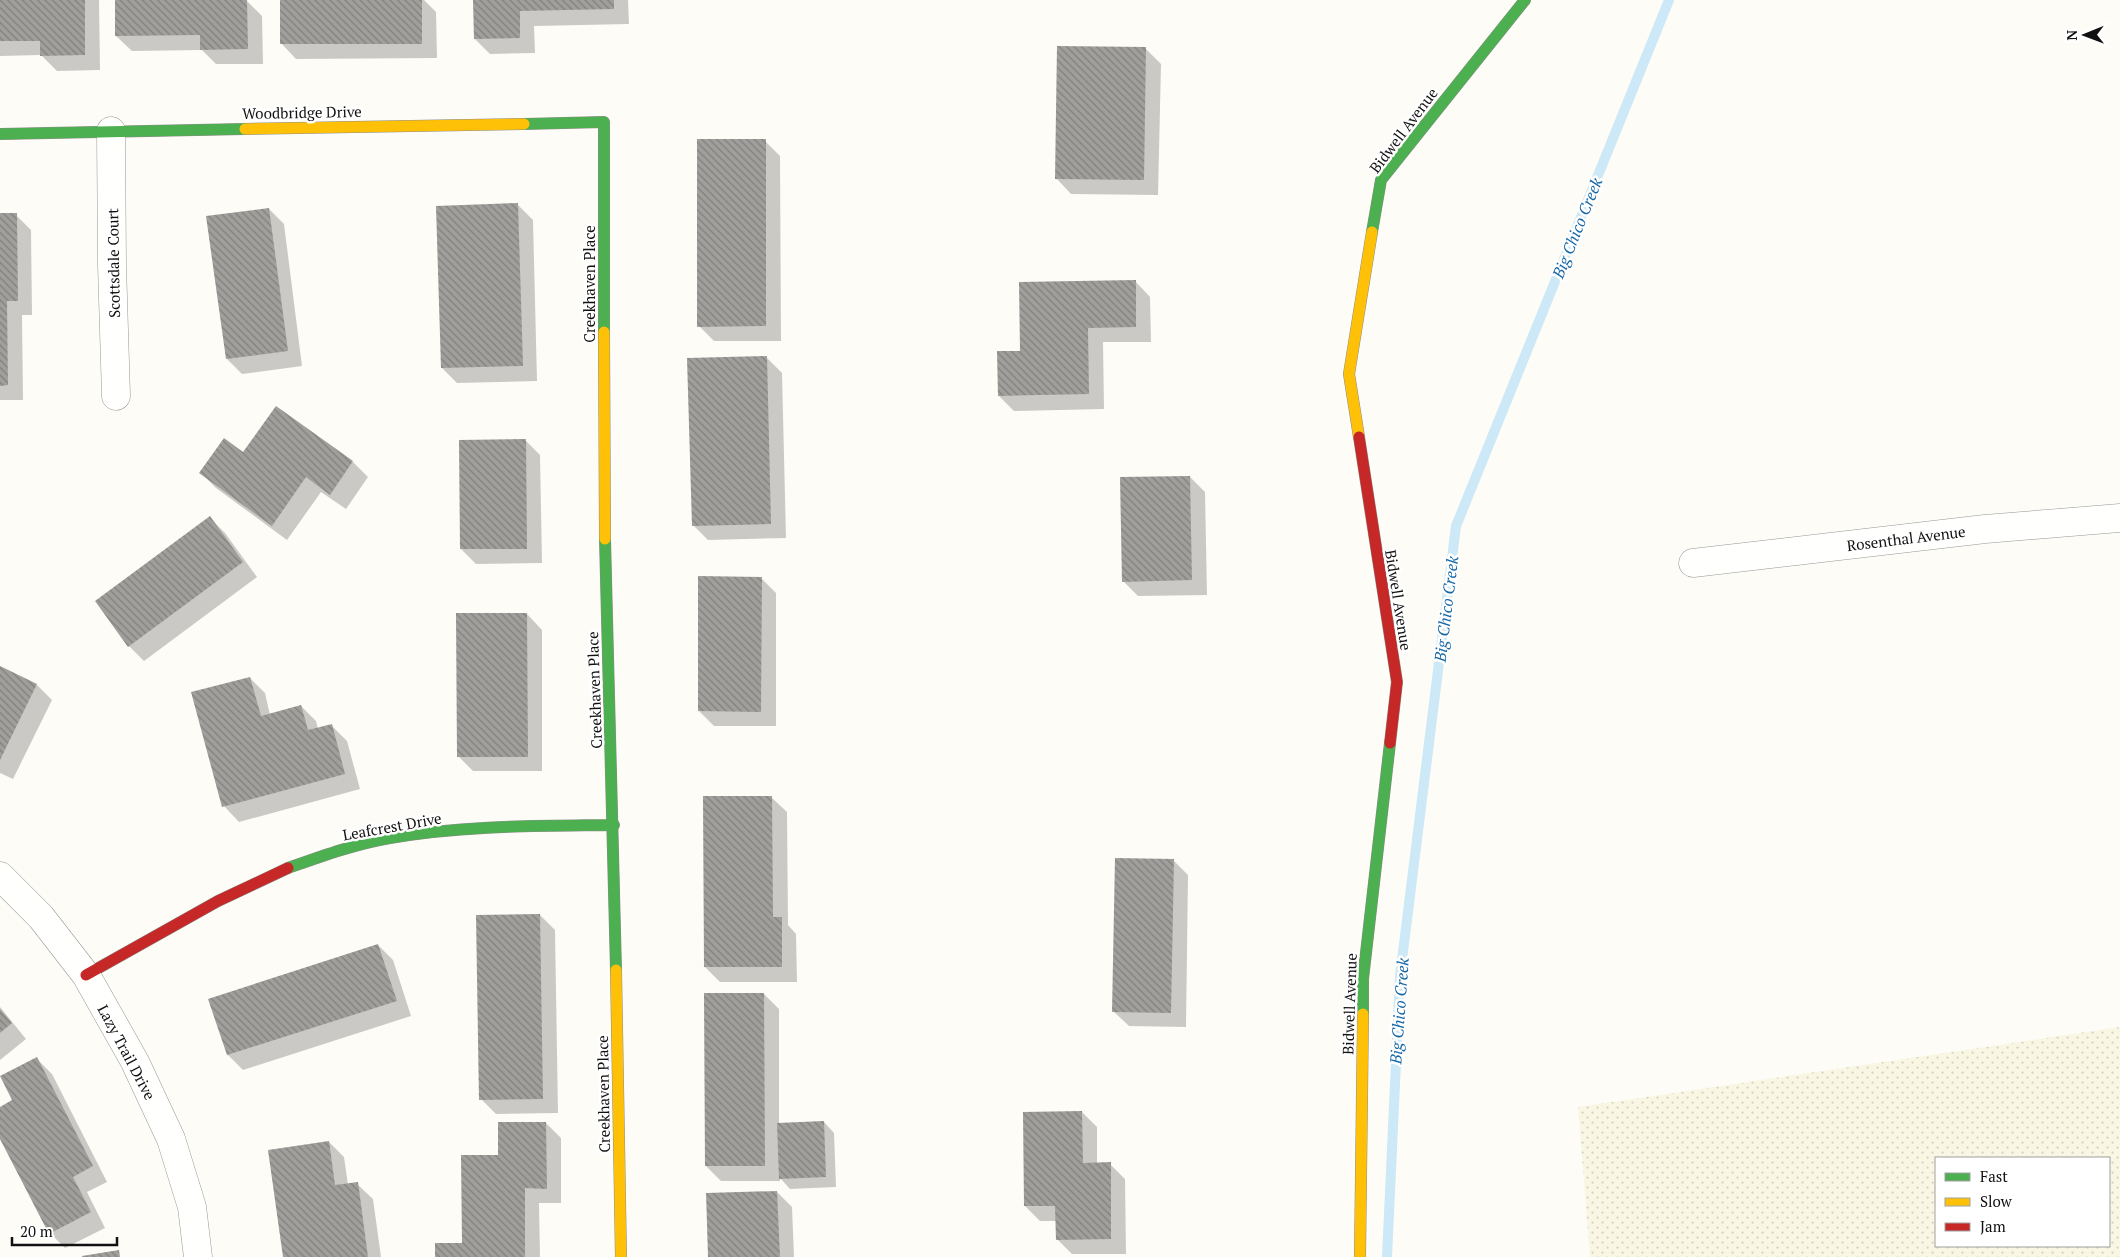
<svg xmlns="http://www.w3.org/2000/svg" width="2120" height="1257" viewBox="0 0 2120 1257" font-family="'PT Serif',serif">
  <style>
    .farmland { fill: url(#farmland-dots); fill-rule: evenodd }
    .shadow { fill: #0003 }
    .lines { fill: none; stroke-linecap: round; stroke-linejoin: round }
    .stream { stroke: #cde8f7; stroke-width: 10 }
    .building { fill: url(#building-back-hatch) }
    .street-casing { stroke: #979795; stroke-width: 29 }
    .fast-casing { stroke: #8e8d8b; stroke-width: 12 }
    .slow-casing { stroke: #8e8d8b; stroke-width: 12 }
    .jam-casing { stroke: #8e8d8b; stroke-width: 12 }
    .street { stroke: #fffffe; stroke-width: 28 }
    .fast { stroke: #4caf50; stroke-width: 11 }
    .slow { stroke: #ffc107; stroke-width: 11 }
    .jam { stroke: #c62828; stroke-width: 11 }
    .labels { text-anchor: middle; dominant-baseline: central; stroke-width: 5; stroke-linejoin: round; paint-order: stroke }
    .street-label { font-size: 15px; fill: #111; stroke: #fff }
    .water-label { font-size: 16px; font-style: italic; fill: #1768a6; stroke: #fff }
  </style>
  <defs>
    <pattern id="farmland-dots" width="8" height="8" patternUnits="userSpaceOnUse" patternTransform="scale(1.25)"><rect width="8" height="8" fill="#f9f7e4"/><path d="M2 2h.1M6 6h.1" fill="none" stroke="#d4d3c3" stroke-width="1.8" stroke-linecap="round"/></pattern>
    <pattern id="building-back-hatch" width="6" height="6" patternUnits="userSpaceOnUse" patternTransform="scale(1.25)"><rect width="6" height="6" fill="#a19f9c"/><path d="M-1 5l2 2M0 0l6 6M5-1l2 2" fill="none" stroke="#82807e"/></pattern>
  </defs>
  <rect width="100%" height="100%" fill="#fdfcf7"/>
  <!-- farmland -->
  <path class="farmland" d="M2120,1027V1257H1590L1578,1107ZM1936,1158H2109V1246H1936Z"/>
  <!-- shadow -->
  <g class="shadow">
    <path d="M0,0H99L100,70L57,71L41,55L0,56Z"/>
    <path d="M116,0L247,1L262,16L263,64H216L202,50L132,51L116,36Z"/>
    <path d="M281,0H424L436,12L437,58L296,59L281,43Z"/>
    <path d="M474,0H628L629,24L534,26L535,53L490,54L475,39Z"/>
    <path d="M1146,49L1161,64L1158,195L1071,194L1056,178Z"/>
    <path d="M765,141L780,156L781,341H714L699,326Z"/>
    <path d="M517,204L533,220L537,381L457,383L442,368Z"/>
    <path d="M269,209L284,224L302,366L242,374L227,359Z"/>
    <path d="M0,215H16L31,230L32,315H22L23,400H0Z"/>
    <path d="M1135,281L1150,297L1151,342H1103L1104,409L1014,411L999,396L1021,352Z"/>
    <path d="M767,358L782,373L786,538L708,540L693,525Z"/>
    <path d="M276,407L353,462L368,477L346,509L321,492L287,540L216,488L201,473L243,453Z"/>
    <path d="M525,440L540,455L542,563L476,564L461,549Z"/>
    <path d="M1190,477L1205,492L1207,595L1138,596L1123,581Z"/>
    <path d="M210,518L225,533L257,577L144,661L129,646Z"/>
    <path d="M761,578L776,593V726H714L699,711Z"/>
    <path d="M527,614L542,630V771H473L458,756Z"/>
    <path d="M0,667L37,685L52,700L13,779L0,773Z"/>
    <path d="M250,678L265,693L270,715L301,706L316,721L318,729L332,726L347,741L360,789L239,822L224,806Z"/>
    <path d="M771,797L787,812L788,925L796,934L797,982H720L705,967Z"/>
    <path d="M1173,860L1188,875L1186,1027L1129,1026L1113,1011Z"/>
    <path d="M540,915L555,930L558,1113L496,1114L481,1099Z"/>
    <path d="M378,945L393,960L411,1016L243,1070L228,1055L210,999Z"/>
    <path d="M764,994L779,1009V1124L824,1122L834,1133L836,1187L790,1189L780,1178V1181H721L706,1166Z"/>
    <path d="M0,1007L26,1039L0,1060Z"/>
    <path d="M37,1059L52,1074L107,1182L87,1192L105,1228L65,1248L50,1233L0,1136V1108L14,1101Z"/>
    <path d="M1082,1112L1097,1127V1164H1110L1125,1179L1126,1254H1072L1057,1239V1221H1040L1025,1206Z"/>
    <path d="M546,1123L561,1138V1203H539L540,1257H436L463,1244L500,1156Z"/>
    <path d="M329,1142L344,1157L348,1185L357,1184L373,1199L381,1257H284Z"/>
    <path d="M777,1192L792,1207L794,1257H710Z"/>
  </g>
  <g class="lines">
    <!-- stream -->
    <path class="stream" d="M1387,1257L1400,976L1456,526L1669,0"/>
  </g>
  <!-- building -->
  <g class="building">
    <path d="M0,0H85V55L40,56V41H0Z"/>
    <path d="M115,0H247L248,49L200,50V35L115,36Z"/>
    <rect x="280" y="0" width="142" height="44"/>
    <path d="M473,0H614V9L520,11V38L474,39Z"/>
    <path d="M1057,46L1146,47L1144,180L1055,179Z"/>
    <path d="M697,139H766V326L697,327Z"/>
    <path d="M518,203L523,366L441,368L436,206Z"/>
    <path d="M269,208L288,351L226,359L206,216Z"/>
    <path d="M0,213H17L18,301H7L8,385L0,386Z"/>
    <path d="M1136,280V327L1088,328L1089,394L998,396L997,351H1020L1019,282Z"/>
    <path d="M767,356L771,524L692,526L687,358Z"/>
    <path d="M276,406L353,461L330,495L306,477L272,526L199,473L224,438L243,452Z"/>
    <path d="M526,439L527,549H460L459,440Z"/>
    <path d="M1190,476L1192,580L1122,582L1120,477Z"/>
    <path d="M210,516L243,562L128,647L95,601Z"/>
    <path d="M698,576L762,577L761,712L698,711Z"/>
    <path d="M456,613H527L528,757H457Z"/>
    <path d="M0,666L37,684L0,760Z"/>
    <path d="M250,677L261,716L301,705L308,730L332,724L345,774L222,807L191,692Z"/>
    <path d="M703,796H772L773,917H782V967H704Z"/>
    <path d="M1115,858L1174,859L1171,1013L1112,1012Z"/>
    <path d="M540,914L543,1099L479,1100L476,915Z"/>
    <path d="M378,944L397,1001L227,1055L208,999Z"/>
    <path d="M704,993H764L765,1166H705Z"/>
    <path d="M0,1009L12,1023L0,1033Z"/>
    <path d="M37,1057L93,1166L73,1177L91,1212L49,1234L0,1139V1107L12,1100L0,1076Z"/>
    <path d="M1082,1111L1083,1163L1111,1162V1239L1056,1240L1055,1206H1024L1023,1112Z"/>
    <path d="M824,1121L826,1177L779,1179L777,1123Z"/>
    <path d="M498,1122H546L547,1189L525,1188V1257H435V1243H462L461,1155H498Z"/>
    <path d="M329,1141L335,1185L358,1182L368,1257H283L268,1150Z"/>
    <path d="M777,1191L780,1257H708L706,1193Z"/>
    <path d="M119,1250L120,1257H82V1256Z"/>
  </g>
  <g class="lines">
    <defs>
      <g id="street">
        <path d="M111,131L112,265L116,396"/>
        <path d="M1693,563L1985,529L2120,518"/>
        <path d="M0,876L41,917L86,975L135,1062L171,1139L192,1207L198,1257"/>
      </g>
      <g id="fast">
        <path d="M524,124L604,122V332"/>
        <path d="M0,134L245,129"/>
        <path d="M1372,232L1381,180L1525,0"/>
        <path d="M605,539L616,970"/>
        <path d="M288,868C322,856 355,844 390,838C464,825 539,826 614,825"/>
        <path d="M1363,1014V979L1390,743"/>
      </g>
      <g id="slow">
        <path d="M245,129L524,124"/>
        <path d="M604,332L605,539"/>
        <path d="M1359,437L1349,374L1372,232"/>
        <path d="M616,970L621,1257"/>
        <path d="M1360,1257L1363,1014"/>
      </g>
      <g id="jam">
        <path d="M1359,437L1397,682L1390,743"/>
        <path d="M86,975L218,901L288,868"/>
      </g>
    </defs>
    <!-- street casing -->
    <use href="#street" class="street-casing"/>
    <!-- fast casing -->
    <use href="#fast" class="fast-casing"/>
    <!-- slow casing -->
    <use href="#slow" class="slow-casing"/>
    <!-- jam casing -->
    <use href="#jam" class="jam-casing"/>
    <!-- street -->
    <use href="#street" class="street"/>
    <!-- fast -->
    <use href="#fast" class="fast"/>
    <!-- slow -->
    <use href="#slow" class="slow"/>
    <!-- jam -->
    <use href="#jam" class="jam"/>
  </g>
  <g class="labels">
    <!-- street labels -->
    <g class="street-label">
      <text transform="translate(302 112) rotate(-1)">Woodbridge Drive</text>
      <text transform="translate(1403 130) rotate(-53)">Bidwell Avenue</text>
      <text transform="translate(113 263) rotate(-91)">Scottsdale Court</text>
      <text transform="translate(589 284) rotate(-90)">Creekhaven Place</text>
      <text transform="translate(1906 538) rotate(-7)">Rosenthal Avenue</text>
      <text transform="translate(1399 600) rotate(81)">Bidwell Avenue</text>
      <text transform="translate(594 690) rotate(-92)">Creekhaven Place</text>
      <text transform="translate(392 826) rotate(-10)">Leafcrest Drive</text>
      <text transform="translate(1349 1004) rotate(-88)">Bidwell Avenue</text>
      <text transform="translate(127 1052) rotate(62)">Lazy Trail Drive</text>
      <text transform="translate(603 1094) rotate(-91)">Creekhaven Place</text>
    </g>
    <!-- water labels -->
    <g class="water-label">
      <text transform="translate(1577 228) rotate(-68)">Big Chico Creek</text>
      <text transform="translate(1446 609) rotate(-83)">Big Chico Creek</text>
      <text transform="translate(1399 1011) rotate(-86)">Big Chico Creek</text>
    </g>
  </g>
  <!-- legend -->
  <rect x="1935" y="1157" width="175" height="90" fill="#ffffff" stroke="#a0a0a0"/>
  <rect x="1945" y="1173" width="25" height="8" fill="#4caf50" stroke="#a0a0a0"/>
  <text x="1980" y="1182" font-size="15" fill="#111111">Fast</text>
  <rect x="1945" y="1198" width="25" height="8" fill="#ffc107" stroke="#a0a0a0"/>
  <text x="1980" y="1207" font-size="15" fill="#111111">Slow</text>
  <rect x="1945" y="1223" width="25" height="8" fill="#c62828" stroke="#a0a0a0"/>
  <text x="1980" y="1232" font-size="15" fill="#111111">Jam</text>
  <!-- north arrow -->
  <g transform="translate(2085 35) rotate(269)" stroke="#ffffff" stroke-width="4" paint-order="stroke">
  <path d="M0-4L9 19L0 12L-9 19Z" fill="#111111"/>
  <text y="-8" font-size="14" font-weight="bold" text-anchor="middle" fill="#111111">N</text>
  </g>
  <!-- scale -->
  <path d="M12 1237v8h105v-8" fill="none" stroke="#111111" stroke-width="2.5"/>
  <text x="20" y="1237" font-size="15" fill="#111111" stroke="#ffffff" stroke-width="4" paint-order="stroke">20 m</text>
</svg>
